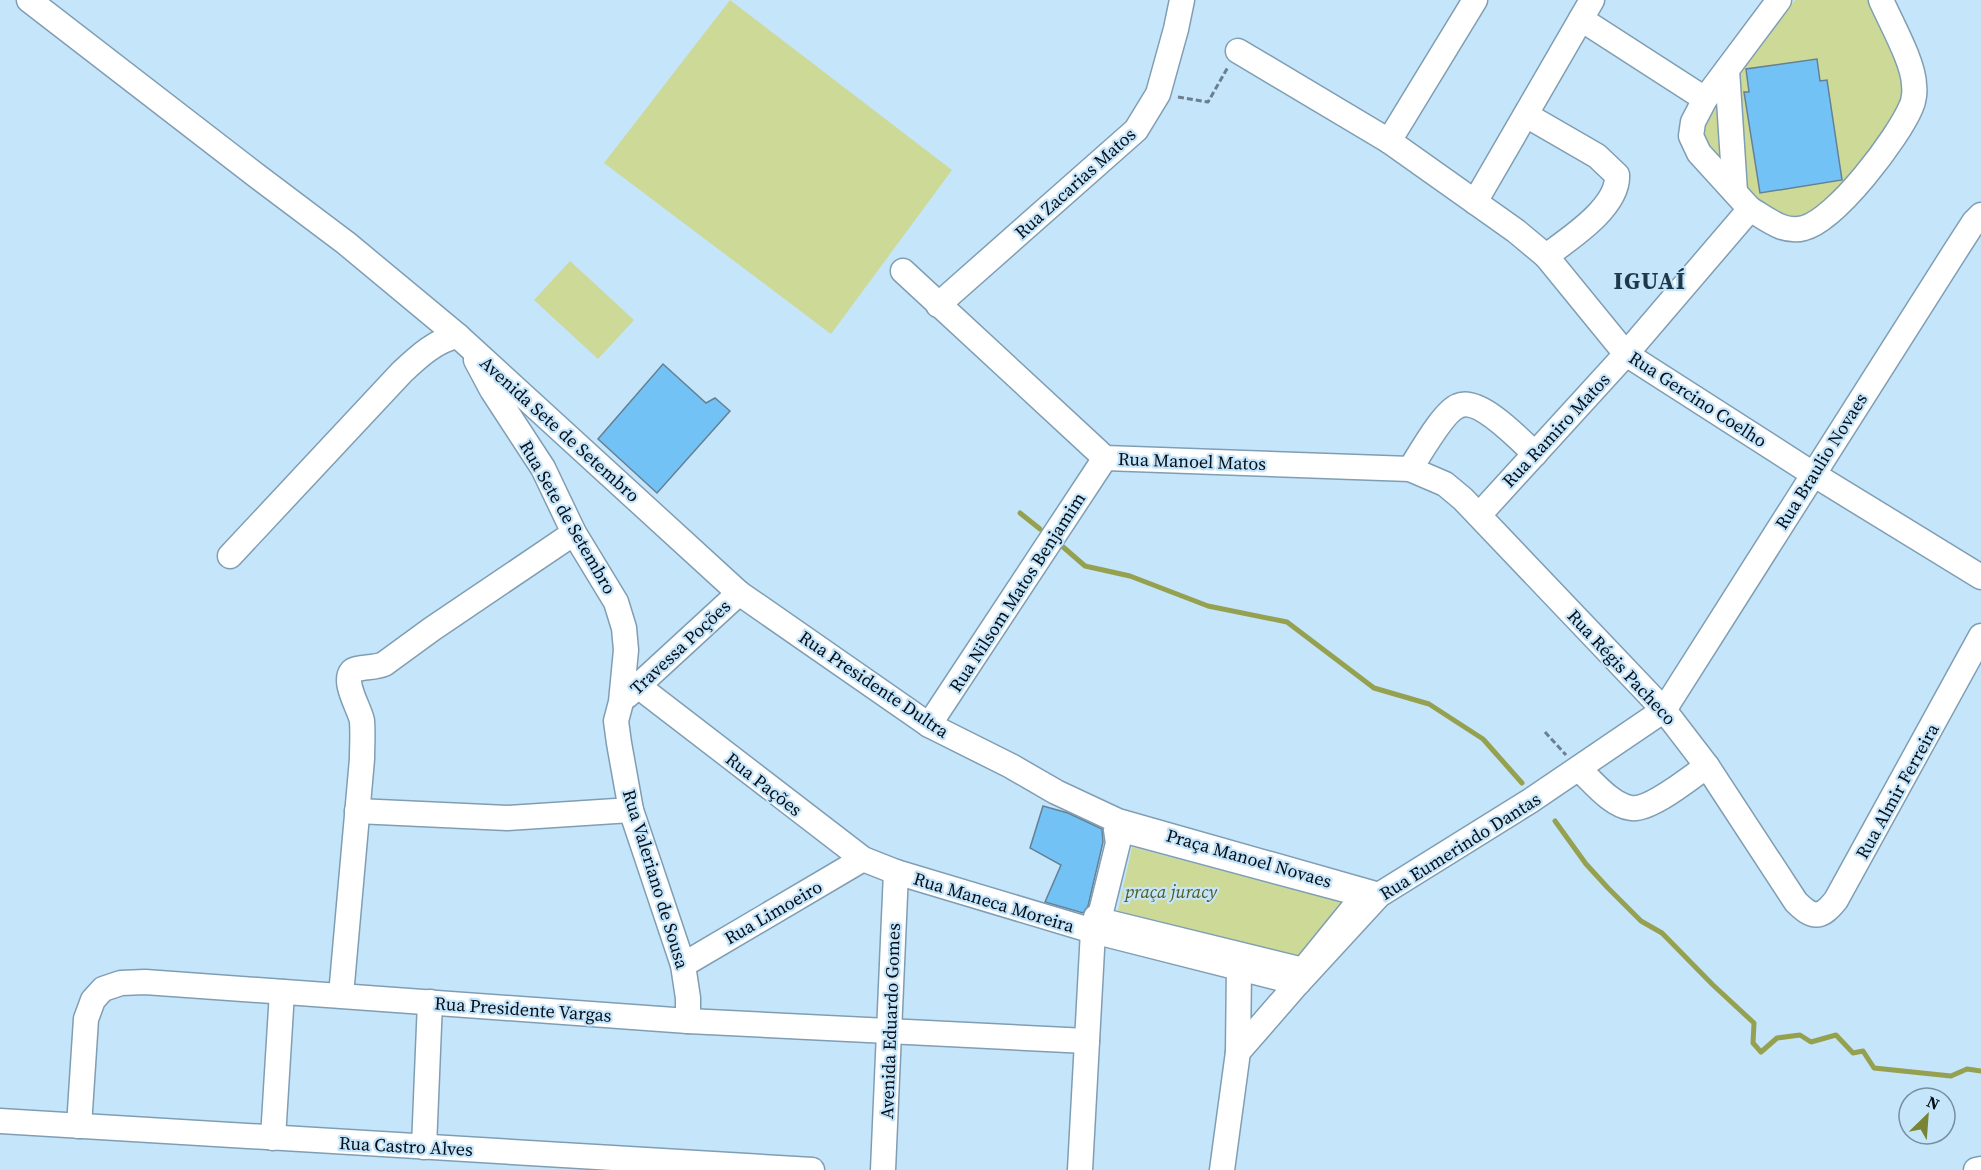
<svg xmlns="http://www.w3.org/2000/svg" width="1981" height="1170" viewBox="0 0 1981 1170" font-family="'Source Serif 4',serif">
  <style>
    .green { fill: #cdd997 }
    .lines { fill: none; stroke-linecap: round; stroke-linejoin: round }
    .stream { stroke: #95a14f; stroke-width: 5 }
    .building { fill: #73c2f6; stroke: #648095; stroke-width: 1.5 }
    .minor-casing { stroke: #809eb3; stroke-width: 27 }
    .path { stroke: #6a7f8f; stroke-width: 3; stroke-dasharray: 6 3; stroke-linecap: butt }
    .minor { stroke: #fff; stroke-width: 24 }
    .labels { text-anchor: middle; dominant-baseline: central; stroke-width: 4.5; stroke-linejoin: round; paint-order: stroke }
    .street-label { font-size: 18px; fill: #050e16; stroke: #c5e5fb }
    .park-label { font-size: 18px; font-style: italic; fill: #525a1f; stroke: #c5e5fb }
    .district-label { font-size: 24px; font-weight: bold; letter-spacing: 1.5px; fill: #1d3849; stroke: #c5e5fb }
  </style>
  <rect width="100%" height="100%" fill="#c5e5fb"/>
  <!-- green -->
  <g class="green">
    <path d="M730,0L952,170L831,334L604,163Z"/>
    <path d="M1795,0H1868L1902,75L1904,102L1834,200L1814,211L1790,218L1764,205L1715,156L1706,144L1701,130L1702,120Z"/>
    <path d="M570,261L634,320L598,359L534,300Z"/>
    <path d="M1132,847L1346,903L1303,958L1118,911Z"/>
  </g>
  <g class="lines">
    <!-- stream -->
    <g class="stream">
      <path d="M1020,513L1040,529"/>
      <path d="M1062,546L1085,566L1130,576L1208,606L1287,622L1374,688L1429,704L1483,739L1522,783"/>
      <path d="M1555,821L1586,864L1608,888L1641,921L1662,933L1713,985L1754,1023L1753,1043L1761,1052L1777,1038L1800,1035L1811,1042L1836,1035L1853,1053L1863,1051L1874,1068L1951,1076L1967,1069L1981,1071"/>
    </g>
  </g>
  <!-- building -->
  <g class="building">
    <path d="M1817,59L1820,81L1827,80L1842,180L1760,193L1744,92H1749L1746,69Z"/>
    <path d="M663,364L706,403L715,398L730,411L657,493L598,439Z"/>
    <path d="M1043,806L1068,813L1102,829L1103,842L1088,906L1083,913L1045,902L1061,865L1030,848Z"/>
  </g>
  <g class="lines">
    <defs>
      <g id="minor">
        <path d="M29,0L257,176L346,243L458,336L739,593L929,725L1011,766L1056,792L1118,821L1379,895"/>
        <path d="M1581,19L1705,99"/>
        <path d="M1238,51L1389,141L1516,231L1546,256L1626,354L1813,474L1981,577"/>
        <path d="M1727,70L1735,192"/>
        <path d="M1526,115L1597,156L1617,175C1619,207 1569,239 1546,256"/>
        <path d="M1389,141L1475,0"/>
        <path d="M1475,202L1592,0"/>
        <path d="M1750,209C1767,219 1784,234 1804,228C1836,220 1898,138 1911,107C1914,101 1915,91 1914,85C1914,63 1890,21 1881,0"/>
        <path d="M903,271L1105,458L1410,469L1445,484L1463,499L1664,710L1707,766L1796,902C1813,919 1821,919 1836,900L1981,636"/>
        <path d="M938,305L1136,130L1158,94L1176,29L1182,0"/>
        <path d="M476,360L492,390L543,468L574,533L616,602L624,628L626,650L621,702L616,721L619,743L631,810L683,965L688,998V1021"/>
        <path d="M1410,469C1420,454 1443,412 1458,406C1479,396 1521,441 1535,454"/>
        <path d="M1479,515L1626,354L1750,209L1699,153L1691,136L1693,122L1705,99L1779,0"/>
        <path d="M230,556L402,372C418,357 436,340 458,336"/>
        <path d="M638,686L863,859L896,872L1093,931L1298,983"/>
        <path d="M627,696L739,593"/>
        <path d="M929,725L1105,458"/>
        <path d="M1579,769C1593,782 1611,805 1631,808C1650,811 1691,777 1707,766"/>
        <path d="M357,811L507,818L631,810"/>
        <path d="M1116,830H1122L1364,895L1303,970L1099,920L1118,843Z"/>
        <path d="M683,965L863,859"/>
        <path d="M341,995L362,759C362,747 363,734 362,721C360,709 342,682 352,671C356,667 376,668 384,664L432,629L574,533"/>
        <path d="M1238,1052L1239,967"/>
        <path d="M0,1121L812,1170"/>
        <path d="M79,1126L86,1019L93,1000L103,989L121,983L145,982L688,1021L1087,1041"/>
        <path d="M273,1138L282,992"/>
        <path d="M424,1147L430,1002"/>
        <path d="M883,1170L896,872"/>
        <path d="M1080,1170L1093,931L1096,917"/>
        <path d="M1222,1170L1238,1052L1298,983L1379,895L1530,801L1664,710L1954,253L1974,222L1981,215"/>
        <path d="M1976,1170L1981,1169"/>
      </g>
    </defs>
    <!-- minor casing -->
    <use href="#minor" class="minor-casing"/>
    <!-- path -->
    <g class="path">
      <path d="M1178,97L1208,102L1228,67"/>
      <path d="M1545,732L1566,755"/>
    </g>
    <!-- minor -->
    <use href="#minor" class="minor"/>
  </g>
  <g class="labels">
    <!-- street labels -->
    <g class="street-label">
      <text transform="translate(1075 183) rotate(-42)">Rua Zacarias Matos</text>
      <text transform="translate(1698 399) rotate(33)">Rua Gercino Coelho</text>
      <text transform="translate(560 429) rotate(42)">Avenida Sete de Setembro</text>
      <text transform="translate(1556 430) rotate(-47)">Rua Ramiro Matos</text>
      <text transform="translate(1192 461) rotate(2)">Rua Manoel Matos</text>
      <text transform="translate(1821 461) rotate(-58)">Rua Braulio Novaes</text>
      <text transform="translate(568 517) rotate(60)">Rua Sete de Setembro</text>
      <text transform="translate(1017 592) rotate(-57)">Rua Nilsom Matos Benjamim</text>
      <text transform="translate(680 647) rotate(-43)">Travessa Poções</text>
      <text transform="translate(1622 667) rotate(47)">Rua Régis Pacheco</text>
      <text transform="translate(874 684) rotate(34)">Rua Presidente Dultra</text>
      <text transform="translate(764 784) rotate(38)">Rua Pações</text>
      <text transform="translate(1897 791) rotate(-61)">Rua Almir Ferreira</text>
      <text transform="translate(1460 846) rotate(-32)">Rua Eumerindo Dantas</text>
      <text transform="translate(1249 858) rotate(16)">Praça Manoel Novaes</text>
      <text transform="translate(656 879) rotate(73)">Rua Valeriano de Sousa</text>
      <text transform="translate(994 902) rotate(17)">Rua Maneca Moreira</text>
      <text transform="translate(773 912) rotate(-30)">Rua Limoeiro</text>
      <text transform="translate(523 1009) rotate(4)">Rua Presidente Vargas</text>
      <text transform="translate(890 1021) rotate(-88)">Avenida Eduardo Gomes</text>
      <text transform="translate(406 1146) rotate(3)">Rua Castro Alves</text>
    </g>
    <!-- park labels -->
    <g class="park-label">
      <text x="1171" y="891">praça juracy</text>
    </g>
    <!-- district labels -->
    <g class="district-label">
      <text x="1650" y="280">IGUAÍ</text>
    </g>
  </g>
  <!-- north arrow -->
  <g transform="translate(1927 1116) rotate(25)"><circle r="28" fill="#c5e5fb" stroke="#788f9f" stroke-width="1.5"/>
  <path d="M0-4.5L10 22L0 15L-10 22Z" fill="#7a8533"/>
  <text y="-9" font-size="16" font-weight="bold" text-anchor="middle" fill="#050e16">N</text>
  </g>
</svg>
